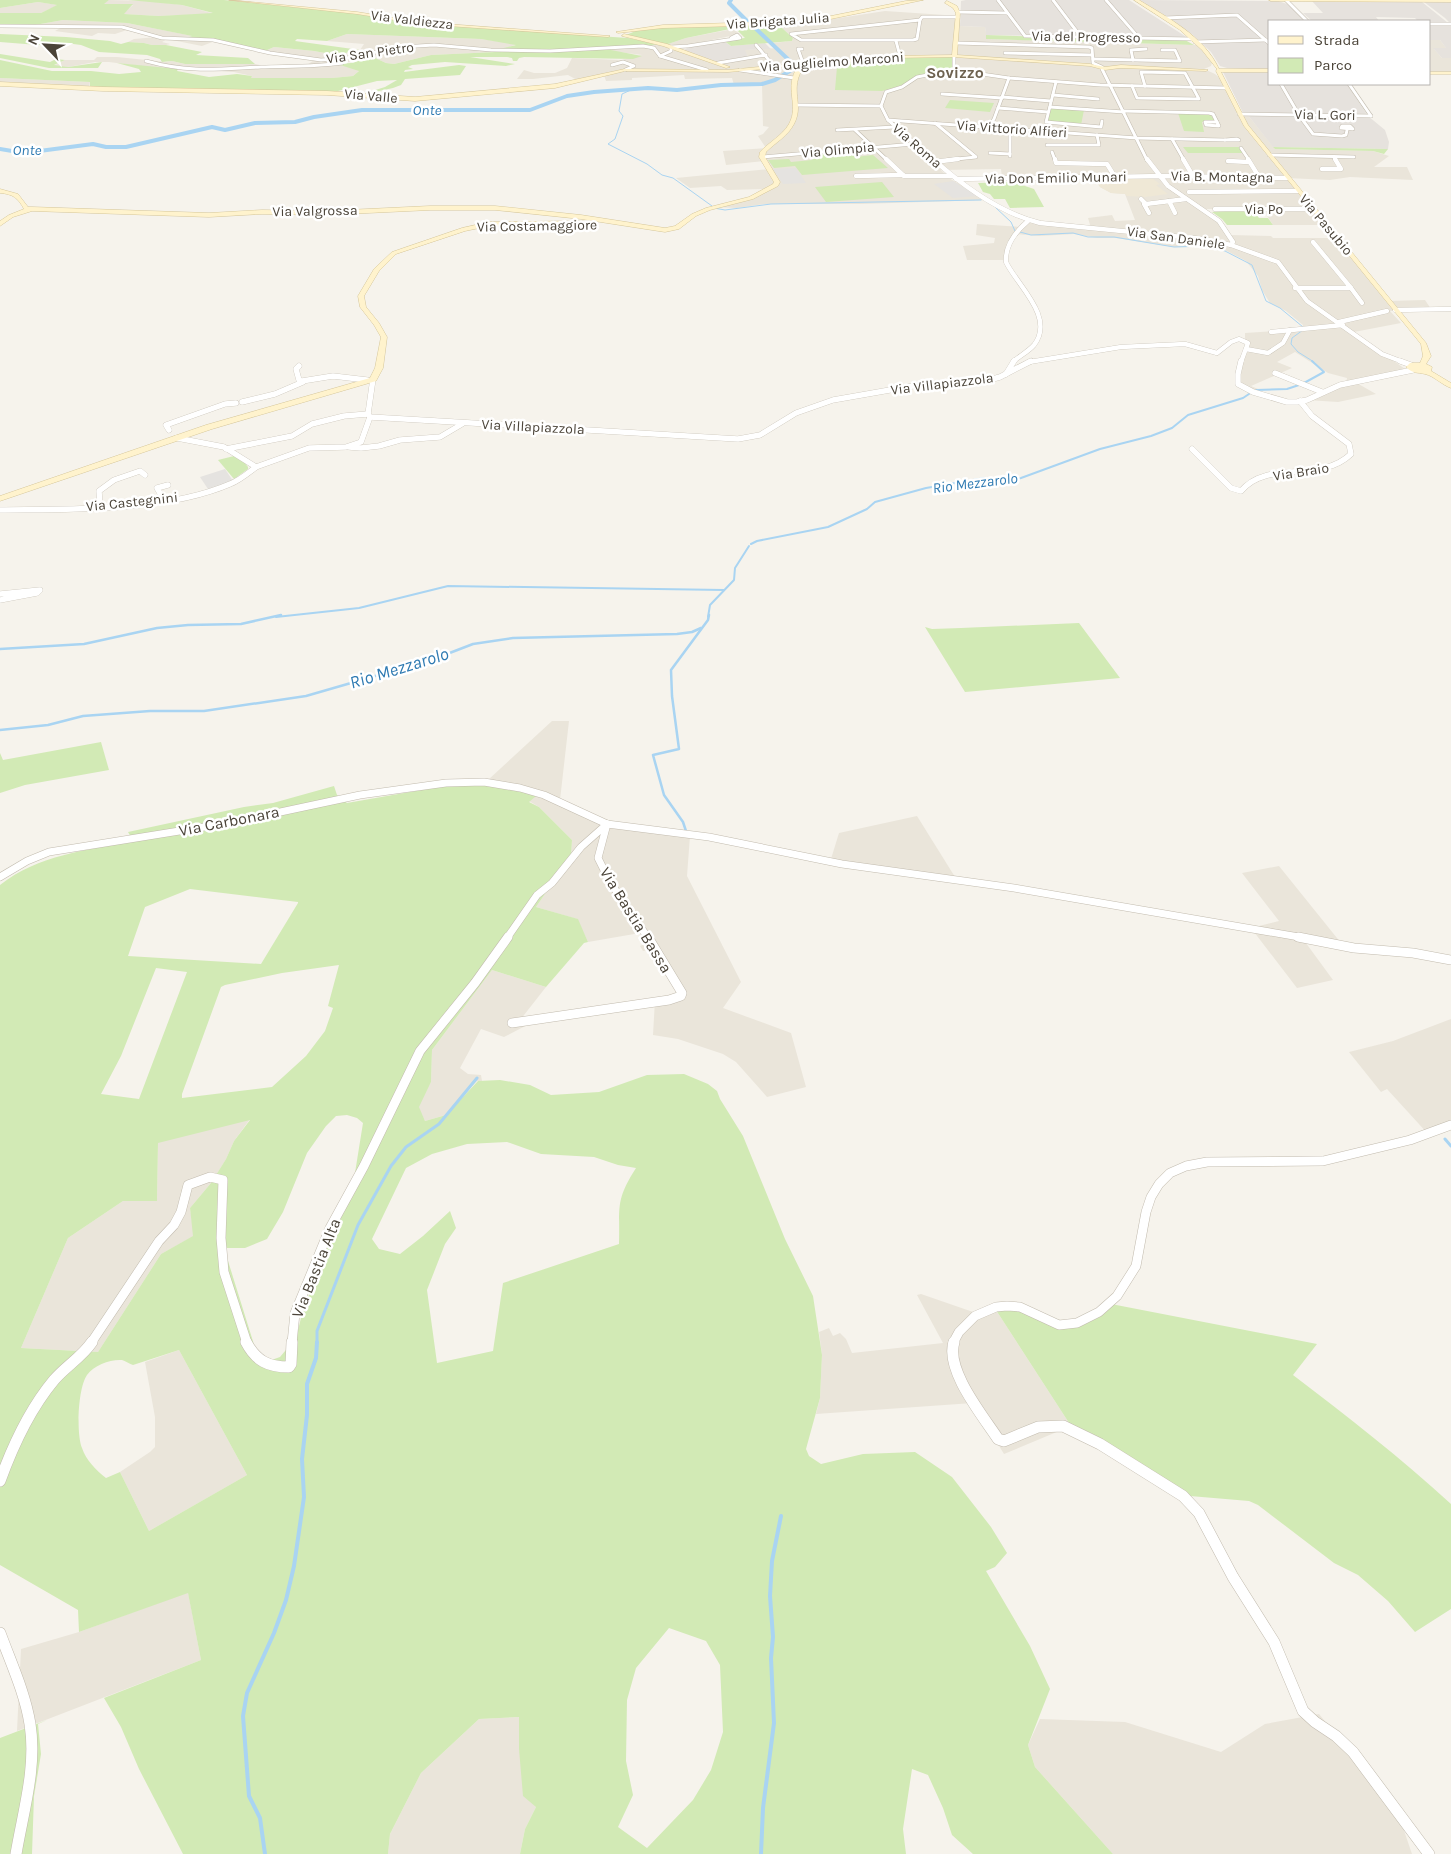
<svg xmlns="http://www.w3.org/2000/svg" width="1451" height="1854" viewBox="0 0 1451 1854" font-family="Karla,sans-serif">
  <style>
    .residential { fill: #eae5da }
    .industrial { fill: #e6e2dd }
    .education { fill: #efe8d6 }
    .green { fill: #d2eab5; fill-rule: evenodd }
    .parking { fill: #e5e3e0 }
    .lines { fill: none; stroke-linecap: round; stroke-linejoin: round }
    .stream-far4 { stroke: #a9d4f2; stroke-width: 1 }
    .stream-far3 { stroke: #a9d4f2; stroke-width: 2 }
    .stream-far2 { stroke: #a9d4f2; stroke-width: 2.5 }
    .stream-far1 { stroke: #a9d4f2; stroke-width: 3 }
    .stream { stroke: #a9d4f2; stroke-width: 4 }
    .canal { stroke: #a9d4f2; stroke-width: 4 }
    .street-far5-casing { stroke: #c2bbae; stroke-width: 4 }
    .street-far4-casing { stroke: #c2bbae; stroke-width: 5 }
    .street-far3-casing { stroke: #c2bbae; stroke-width: 6 }
    .street-far2-casing { stroke: #c2bbae; stroke-width: 8 }
    .street-far1-casing { stroke: #c2bbae; stroke-width: 10 }
    .street-casing { stroke: #c2bbae; stroke-width: 12 }
    .secondary-casing { stroke: #d6c79b; stroke-width: 1 }
    .street-far5 { stroke: #fff; stroke-width: 3 }
    .street-far4 { stroke: #fff; stroke-width: 4.5 }
    .street-far3 { stroke: #fff; stroke-width: 5.5 }
    .street-far2 { stroke: #fff; stroke-width: 7 }
    .street-far1 { stroke: #fff; stroke-width: 9 }
    .street { stroke: #fff; stroke-width: 11 }
    .secondary { fill: #fff3cd; fill-rule: evenodd }
    .labels { text-anchor: middle; dominant-baseline: central; stroke-width: 5; stroke-linejoin: round; paint-order: stroke }
    .far-street-label { font-size: 14px; fill: #4b4439; stroke: #fff }
    .far-water-label { font-size: 15px; font-style: italic; fill: #2e7ab2; stroke: #fff }
    .far-quarter-label { font-size: 16px; font-weight: bold; fill: #6e6250; stroke: #fff }
    .street-label { font-size: 16px; fill: #4b4439; stroke: #fff }
    .water-label { font-size: 18px; font-style: italic; fill: #2e7ab2; stroke: #fff }
  </style>
  <rect width="100%" height="100%" fill="#f6f3ec"/>
  <!-- residential -->
  <g class="residential">
    <path d="M109,0L152,1L182,5L215,14L159,16L123,14L133,5L103,4Z"/>
    <path d="M38,2L58,5L41,13H0V8Z"/>
    <path d="M885,11L960,16V26L985,27L987,39L1199,45L1212,63L1211,66L1204,69L1215,74L1223,81L1239,113L1247,114L1275,149L1373,151L1389,156L1374,167H1407L1413,180L1350,177L1330,180L1287,178L1326,225H1273L1263,209H1205L1230,235L1271,236L1273,238H1337L1388,301L1425,300L1431,309L1390,311L1401,323L1354,332L1405,369L1355,382L1376,394L1338,402L1307,400L1346,384L1347,378L1328,373L1295,352L1277,362L1292,368L1251,386L1258,389L1253,392L1239,386L1245,351V333L1290,330L1302,328L1303,325L1286,311L1270,303L1262,290L1258,276L1246,261L1227,251L1213,247H1174L1116,238H1097L1074,234L1039,236L1016,234L1010,241L1007,260H967L963,246L994,243L995,238L976,235L977,224L1020,227L1028,221L1091,228L1088,218L1112,215L1115,221L1135,220L1125,194L1111,193L1100,187L1095,179L1002,177L1001,169L941,170L949,178L987,200L860,204H764L737,208L715,207L751,198L769,189L727,190L721,186L690,188L676,178L770,169L765,161L726,165L723,151L766,148L758,136L763,134L769,127L763,126L762,84L734,85L732,78L685,79L684,75L632,78V80L606,81L604,75L579,81L568,75L533,79H517L524,70L534,73H555L567,68L572,58L621,60L642,55L611,51L613,48L646,47L659,43L665,45L686,38L733,29L740,34L688,45L669,46L718,63L748,57L744,50L778,48L773,43L792,41L793,38L781,27Z"/>
    <path d="M63,20L127,23L193,36L185,39L215,41L202,46L167,39L162,42L170,44L166,45H152L144,43L128,42L134,39L157,37L130,29L115,34L98,33L92,36L55,31L66,25H35Z"/>
    <path d="M347,34L481,39L517,44L502,50L441,45L402,47L437,46L495,50V52L431,55L394,64L386,63L373,57L338,64L360,70L353,76L332,78H250L252,76L234,72L156,68L109,62H95L68,67L53,66L65,60H94L97,57H117L166,62L172,61L185,64H255L268,67L303,68L314,60L265,51L274,47L314,51L336,55L360,50L364,44L327,41Z"/>
    <path d="M1430,40H1440L1447,49H1434L1442,58H1451V72H1430Z"/>
    <path d="M0,78L90,82L89,88L0,83Z"/>
    <path d="M552,721H569L560,800L606,822L690,836L687,876L741,982L723,1008L791,1033L806,1087L767,1097L736,1062L723,1054L678,1039L653,1035L655,1000L680,993L651,950L643,951L640,946L647,943L640,933L588,942L577,919L536,907L571,856L572,840L539,807L529,801L541,792L488,780Z"/>
    <path d="M917,816L955,877L831,859L839,833Z"/>
    <path d="M1279,866L1341,943L1303,939L1333,980L1297,988L1251,928L1279,921L1242,873Z"/>
    <path d="M492,970L546,987L517,1024L531,1023L504,1037L481,1029L460,1068L468,1074L481,1075L482,1081H477L446,1115L425,1121L418,1107L431,1082L432,1050Z"/>
    <path d="M1451,1019V1125L1429,1135L1387,1089L1381,1092L1349,1052L1393,1041Z"/>
    <path d="M250,1119L234,1141L226,1159L211,1183L190,1208L194,1236L161,1254L98,1352L21,1348L68,1238L123,1201H157L158,1142Z"/>
    <path d="M921,1294L976,1313L994,1307L1071,1426L1004,1454L973,1403L816,1414L820,1398L822,1355L819,1332L829,1328L833,1336L840,1333L846,1339L852,1353L943,1343L917,1295Z"/>
    <path d="M179,1350L247,1475L149,1531L120,1472L150,1452L155,1447V1417L145,1362Z"/>
    <path d="M188,1592L201,1660L17,1731L21,1649L79,1632Z"/>
    <path d="M1319,1714L1397,1810L1412,1854H1113L1035,1767L1028,1745L1040,1719L1125,1722L1221,1752L1265,1724Z"/>
    <path d="M520,1717L519,1749L536,1807L525,1829L520,1854H388L390,1834L421,1773L479,1719Z"/>
  </g>
  <!-- industrial -->
  <g class="industrial">
    <path d="M966,0H1129L1188,38L986,35L985,27L960,26L961,1Z"/>
    <path d="M1140,0L1278,1L1287,4L1306,21H1270V70L1227,68L1220,66L1211,52L1193,35Z"/>
    <path d="M1312,1L1422,2L1448,23L1418,21L1415,18L1376,17L1379,21H1312L1303,13H1323Z"/>
    <path d="M1424,2H1451V24L1445,18Z"/>
    <path d="M1430,25L1451,26V58H1442L1433,48H1446L1440,40H1430Z"/>
    <path d="M723,40L731,46L765,43L771,49L745,50L748,57L736,58L717,62L685,52L684,50L689,47Z"/>
    <path d="M1270,71V84H1347L1368,116L1385,130L1389,142L1388,149L1273,147L1247,114L1243,113L1223,72Z"/>
  </g>
  <!-- education -->
  <path class="education" d="M1152,178L1160,184L1156,185L1168,194L1145,197L1127,196L1125,194L1111,193L1100,187L1095,179Z"/>
  <!-- green -->
  <g class="green">
    <path d="M0,0H109L104,4H133L124,14L159,16L213,13L182,5L128,0H224L351,13L419,24L628,38L656,44L647,47L613,48L611,50L642,56L633,59L524,57L519,58L517,61H513L512,58L507,57H470L515,64L506,66L445,62L412,65L408,67L413,69L405,70L404,72L459,65L466,66L460,75L405,79L401,85L393,88L370,93L369,92L385,87L397,80L377,81L338,91L314,93L90,88V82L0,78V60L52,71H91L119,74L141,72L139,69L117,63L178,69L177,71L209,77L237,74L252,76L251,78H332L353,76L359,71L337,64L351,63L373,57L386,63L394,64L431,55L495,52V50L516,45L481,39L347,34L327,41L297,39L295,41L360,50L336,55L314,51L274,47L265,51L214,40L184,39L192,36L127,23L63,20L35,25H0V13H41L57,5L38,2L0,8Z"/>
    <path d="M759,26L781,27L793,38L792,41L731,46L723,40L745,38L735,28L686,38L665,45L626,35L638,30L652,28Z"/>
    <path d="M0,34L66,37L110,41L121,44L128,42L144,43L152,45H166L202,52L196,55L248,58L255,64H185L172,61L162,62L160,59L147,55L99,52L81,45L66,43L38,45L0,42Z"/>
    <path d="M986,35L1122,39L1128,40H1185L1194,45L1095,42L1092,43L1088,42L986,39Z"/>
    <path d="M0,54L50,62L56,59L65,60L54,65L68,67L102,62L98,68H49L0,58Z"/>
    <path d="M952,56V69L923,74L903,85L882,91L835,90L837,67L805,66L804,64L879,58Z"/>
    <path d="M950,100L994,103L990,112L945,108Z"/>
    <path d="M1051,107L1084,110L1081,125L1047,122Z"/>
    <path d="M1178,113L1210,114L1215,121L1202,122L1204,132L1184,131Z"/>
    <path d="M1183,147H1239L1244,153H1188Z"/>
    <path d="M1273,147L1388,149L1384,154L1373,151L1275,149Z"/>
    <path d="M851,152L855,157L873,155L888,168L802,175L795,166L774,168L768,160L789,159L791,162L812,160L810,155L829,154L834,158L831,154Z"/>
    <path d="M882,182L894,197L826,202L815,187Z"/>
    <path d="M1013,182L1034,189L1044,207L1010,208L1005,199H994L990,194L983,192L978,183Z"/>
    <path d="M1252,209L1259,218H1268L1273,225H1227L1222,219L1212,212Z"/>
    <path d="M234,456L244,462L248,467V469L234,479L218,460Z"/>
    <path d="M1079,623L1120,678L965,692L925,627L932,629L961,628Z"/>
    <path d="M101,742L109,770L25,785L0,793V753L3,760Z"/>
    <path d="M467,782L542,791L529,802L539,807L572,840L571,856L536,907L578,919L588,942L584,943L546,987L492,970L432,1050L431,1082L419,1107L425,1121L446,1115L478,1081L500,1080L530,1085L551,1095L599,1092L647,1075L684,1074L708,1084L717,1091L720,1099L743,1136L785,1239L813,1296L822,1355L820,1398L806,1449L809,1456L821,1464L863,1454L915,1452L952,1477L991,1527L1007,1553L995,1567L986,1571L1030,1646L1050,1689L1028,1745L1035,1767L1113,1854H973L952,1835L943,1808L928,1775L912,1769L903,1829L906,1854H520L525,1829L536,1807L523,1796L519,1749V1717L479,1719L421,1773L390,1834L388,1854H183L139,1769L121,1727L104,1698L201,1660L188,1593L79,1632L78,1610L0,1565V885C38,855 87,850 133,841L128,832L244,807L273,803L334,786L337,795L347,803ZM190,889L298,902V903L261,964L128,956L145,907ZM339,965L328,1006L333,1008L325,1031L306,1056L272,1087L182,1098V1094L221,987L225,985L282,973ZM156,968L187,972L139,1099L101,1094L121,1056ZM347,1115L357,1118L363,1123L354,1179L303,1310L296,1338L280,1357L260,1364L224,1248H245L267,1239L283,1212L307,1153L326,1126L336,1116ZM250,1120L234,1141L226,1159L211,1183L190,1208L193,1236L161,1254L98,1352L21,1348L68,1238L123,1201H157L158,1143ZM507,1142L541,1154L594,1157L618,1165L636,1168C615,1201 620,1207 619,1244L503,1283L493,1351L437,1363L427,1290L445,1244L456,1228L450,1211L423,1236L400,1254L379,1249L372,1239L406,1168L432,1154L467,1144ZM179,1350L247,1475L149,1531L120,1472L106,1478C96,1470 86,1460 82,1448C76,1433 78,1388 87,1375C94,1365 111,1359 122,1360C125,1361 130,1364 133,1365ZM669,1628L706,1641L720,1665L723,1732L711,1770L693,1800L647,1848L618,1827L633,1795L626,1761L627,1700L636,1668Z"/>
    <path d="M1106,1303L1317,1344L1293,1375C1347,1416 1401,1458 1451,1504V1609L1415,1632L1388,1601L1358,1575L1334,1563L1258,1505L1249,1501L1190,1496L1071,1426L994,1307H1007L1064,1327Z"/>
    <path d="M47,1720L38,1724L41,1754L34,1796L32,1854H0V1738Z"/>
  </g>
  <!-- parking -->
  <g class="parking">
    <path d="M796,168L806,183L783,184L773,169Z"/>
    <path d="M953,181L978,196L953,198L934,184Z"/>
    <path d="M225,469L233,481L208,489L200,477Z"/>
  </g>
  <g class="lines">
    <!-- stream-far4 -->
    <g class="stream-far4">
      <path d="M633,89L622,94L619,111L623,116L615,139L608,144L647,164L662,175L673,178L712,206"/>
      <path d="M995,207L1011,222L1015,231"/>
      <path d="M714,208L725,210L771,204L981,200"/>
      <path d="M1020,232L1031,235L1073,233L1088,237H1114L1174,247L1207,246L1225,251L1252,265L1266,301L1280,308L1303,327"/>
      <path d="M1303,330L1292,338L1291,344L1298,352L1314,362"/>
    </g>
    <!-- stream-far3 -->
    <g class="stream-far3">
      <path d="M1304,383L1324,372L1312,361"/>
      <path d="M1256,390L1287,389L1299,385"/>
      <path d="M751,544L757,541L828,527L867,509L875,502L926,488L985,478L1011,481L1021,478L1100,449L1151,436L1172,428L1188,415L1243,398L1252,392"/>
      <path d="M276,617L359,608L448,586L724,590"/>
      <path d="M708,617L710,605L734,580L735,568L749,546"/>
    </g>
    <!-- stream-far2 -->
    <g class="stream-far2">
      <path d="M0,649L84,644L157,628L188,625L241,624L281,615"/>
      <path d="M0,730L48,725L83,716L150,711H204L306,696L434,659L473,644L513,638L677,634L692,632L701,628"/>
      <path d="M686,831L683,822L664,795L653,755L679,749L672,696L671,670L708,620L709,615"/>
    </g>
    <!-- stream-far1 -->
    <g class="stream-far1">
      <path d="M1445,1139L1451,1146"/>
      <path d="M317,1343V1331L358,1225L391,1166L406,1147L439,1124L477,1078"/>
    </g>
    <!-- stream -->
    <g class="stream">
      <path d="M265,1854L260,1818L249,1796L243,1716L247,1693L274,1633L286,1600L294,1566L304,1497L302,1459L307,1415V1384L316,1358L317,1342"/>
      <path d="M761,1854L763,1808L774,1723L771,1658L773,1637L770,1596L772,1561L781,1516"/>
    </g>
    <!-- canal -->
    <g class="canal">
      <path d="M731,0L729,3L750,24"/>
      <path d="M0,149L24,153L93,144L106,147H126L212,127L225,130L255,123L295,122L314,117L362,110H530L567,96L594,92L648,88L677,90L721,85L762,84L775,80L793,69L792,63L753,26"/>
    </g>
    <defs>
      <g id="street-far5">
        <path d="M998,0L1025,36L1192,39"/>
        <path d="M1053,0L1081,37"/>
        <path d="M1106,0L1139,38"/>
        <path d="M1286,0L1307,21"/>
        <path d="M958,12L1007,13"/>
        <path d="M1165,18L1237,15L1270,44"/>
        <path d="M920,20L917,39L913,40H801L791,34Z"/>
        <path d="M920,20L922,17H958"/>
        <path d="M1430,24H1451"/>
        <path d="M0,26L122,27L162,38L213,40L270,53L321,60L347,58L401,47L434,45L491,50L550,51L643,46L654,48L660,56L707,70"/>
        <path d="M896,41L900,56"/>
        <path d="M1195,42L1266,40"/>
        <path d="M956,43L1089,47L1092,48L1093,63L1102,67"/>
        <path d="M756,45L774,66"/>
        <path d="M802,49H798L803,63"/>
        <path d="M1005,53L1092,55"/>
        <path d="M660,56L671,51V47L688,46L740,38L737,35L731,38"/>
        <path d="M954,56V70"/>
        <path d="M1093,59L1180,61L1175,50H1162"/>
        <path d="M1133,60L1131,50L1146,49"/>
        <path d="M146,61C190,73 217,69 261,67C288,66 315,67 342,63"/>
        <path d="M718,63L766,55"/>
        <path d="M612,65L623,62L634,66L625,70"/>
        <path d="M1102,69L1147,160"/>
        <path d="M740,70L794,78"/>
        <path d="M1056,82L1046,122L1101,127L1102,121"/>
        <path d="M1281,84L1299,115L1313,134L1342,136L1346,135L1347,130"/>
        <path d="M1349,84L1371,116"/>
        <path d="M1132,86L1137,98L1199,99L1185,73L1141,72L1145,86"/>
        <path d="M942,94L1002,98"/>
        <path d="M1053,95L1098,99"/>
        <path d="M1002,97L1051,101"/>
        <path d="M795,105L881,106"/>
        <path d="M1050,107L1124,112"/>
        <path d="M998,108L1048,112"/>
        <path d="M1123,111L1209,113L1213,114L1217,122"/>
        <path d="M1239,114L1371,116"/>
        <path d="M888,120L1137,138L1225,140"/>
        <path d="M1205,122H1217L1219,126L1206,125Z"/>
        <path d="M935,123L976,157L947,160"/>
        <path d="M1342,126H1350L1353,129L1341,128Z"/>
        <path d="M989,127L994,119L1009,78"/>
        <path d="M1010,129V156"/>
        <path d="M837,130L895,127"/>
        <path d="M855,130L887,160"/>
        <path d="M1172,139L1184,160"/>
        <path d="M1237,139L1239,140H1225Z"/>
        <path d="M1047,145H1099L1097,135"/>
        <path d="M1241,148L1249,160"/>
        <path d="M1052,152L1055,160"/>
        <path d="M990,153L1010,154"/>
        <path d="M1269,155L1354,157"/>
        <path d="M762,157L914,144"/>
        <path d="M1334,157L1336,160"/>
        <path d="M934,160L888,120L881,106L886,92L902,87L917,77L954,70L1009,78L1100,85L1226,88"/>
      </g>
      <g id="street-far4">
        <path d="M886,159L904,176H952"/>
        <path d="M933,159C963,186 1000,213 1040,223L1203,239L1231,245L1278,262L1307,301L1382,354L1403,362"/>
        <path d="M1055,159L1056,163L1107,164L1115,177"/>
        <path d="M1147,159L1168,186L1219,221L1233,242L1231,245"/>
        <path d="M1183,159L1193,176"/>
        <path d="M1248,159L1259,177"/>
        <path d="M1228,161L1249,162"/>
        <path d="M934,162L958,159"/>
        <path d="M1322,169H1341L1335,159"/>
        <path d="M856,176L903,175"/>
        <path d="M956,179L1167,176L1287,178"/>
        <path d="M1189,192L1298,191"/>
        <path d="M1141,199L1146,204L1186,199"/>
        <path d="M1169,201L1175,213"/>
        <path d="M1144,204L1149,213"/>
        <path d="M1215,209H1313"/>
        <path d="M1295,288H1351L1313,242"/>
        <path d="M1351,288L1362,303"/>
        <path d="M1395,310L1451,309"/>
        <path d="M1339,322L1387,311"/>
        <path d="M1271,332L1343,325"/>
        <path d="M1246,349L1268,353L1283,343L1290,330"/>
        <path d="M1013,362C1019,356 1028,352 1034,345C1056,317 1016,284 1006,262C1005,245 1015,232 1028,221"/>
        <path d="M1029,362L1121,347L1185,344L1217,353L1231,342L1239,339L1248,343L1241,362"/>
      </g>
      <g id="street-far3">
        <path d="M1241,361L1238,374V384L1253,392L1287,402H1297L1307,400L1340,385L1413,370"/>
        <path d="M1400,361L1411,365"/>
        <path d="M299,366L296,369L299,380L302,381L333,376L367,380"/>
        <path d="M1275,373L1322,392"/>
        <path d="M1006,374L1014,361"/>
        <path d="M373,379L368,414L370,417L738,439L760,435L796,413L833,400L924,384L989,380L1000,377L1031,361"/>
        <path d="M242,402L275,394L303,382"/>
        <path d="M169,430L166,425L225,404L236,403"/>
        <path d="M177,438L224,447L256,467L309,448L346,447L361,442L370,417"/>
        <path d="M349,447L361,448L379,446L400,440L440,437L462,424"/>
        <path d="M226,449L292,436L312,424L344,416L368,414"/>
        <path d="M1192,449L1231,488L1241,491C1267,459 1320,484 1351,454L1349,444L1312,416L1300,401"/>
        <path d="M164,500L157,488L168,485"/>
        <path d="M100,506L99,491L114,480L140,471L145,475"/>
        <path d="M0,510C71,509 165,512 230,484C240,480 248,473 256,467"/>
        <path d="M0,594L40,590L37,593L0,600"/>
      </g>
      <g id="street-far2">
        <path d="M607,824L598,858L610,882L648,938"/>
        <path d="M0,877L27,861L49,852L229,823L360,795L446,783L484,782L520,788L544,795L607,824L709,837L842,864L1014,888L1305,938"/>
        <path d="M507,938L537,895L552,883L581,847L607,824"/>
      </g>
      <g id="street-far1">
        <path d="M1298,937L1354,948L1413,953L1451,960"/>
        <path d="M512,1023L669,1000L681,996L682,993L648,937"/>
        <path d="M91,1343L159,1241L174,1225L181,1212L188,1185L210,1177L223,1180L221,1238L224,1272L247,1343"/>
        <path d="M292,1343L295,1313L330,1228L364,1166L420,1051L475,983L508,937"/>
        <path d="M953,1343L959,1332L975,1316L996,1307L1007,1306L1020,1307L1059,1325L1077,1323L1099,1312L1117,1296L1136,1266L1146,1212L1151,1197L1159,1184L1170,1173L1186,1166L1207,1162L1323,1161L1410,1140L1451,1125"/>
      </g>
      <g id="street">
        <path d="M246,1342C256,1361 268,1367 289,1367L291,1364L292,1342"/>
        <path d="M954,1342C945,1370 983,1416 998,1439L1004,1441L1038,1427L1063,1426L1100,1444L1183,1496L1199,1513L1233,1577L1274,1642L1303,1711L1315,1722L1336,1736L1353,1752L1429,1854"/>
        <path d="M0,1481C13,1445 29,1410 54,1380C66,1366 82,1357 92,1342"/>
        <path d="M0,1633C11,1663 25,1693 30,1724C37,1767 23,1812 16,1854"/>
      </g>
      <g id="secondary">
        <path d="M229,0L357,12L419,22L610,36L608,37L419,24L357,14Z"/>
        <path d="M923,0L816,22L778,25L663,28L618,33L616,32L663,25L801,21L831,16L906,1Z"/>
        <path d="M1134,0H1139C1168,18 1204,36 1219,69H1270V72H1221L1248,125L1426,343L1431,356L1426,364L1432,367L1431,371L1451,383V388C1442,385 1434,376 1425,374C1417,372 1413,374 1406,367L1410,363H1420L1423,356L1421,344L1244,126L1216,71L1217,69L1202,50L1180,30Z"/>
        <path d="M1269,0H1451V2L1271,1Z"/>
        <path d="M947,1L957,6L960,13L957,55L1090,64L1105,67L1121,65L1208,70L1206,71L1120,68L1105,70L1090,66L954,57L891,58L804,66C788,91 805,103 794,124C788,136 775,143 766,152L765,157L780,182L778,186L753,199L710,210L696,216L679,229L665,232L581,219L495,210H430L326,215L262,214L209,217L32,211L13,217L0,226V221L9,215L24,209C18,198 13,194 0,193V189L18,194L28,207H32L209,213L262,210L326,211L430,206H495L581,215L665,228L675,226L692,214L706,208L749,197L773,184L774,182L759,157L760,152C769,142 782,136 789,124C800,104 783,89 798,66L728,72L625,71L555,88L415,101L327,95L103,91L0,86V82L103,87L327,91L415,97L555,84L625,69L728,70L800,63L803,62L805,63L891,56L952,55L956,13L953,8L945,3Z"/>
        <path d="M624,34L667,44L730,67L726,68L663,46L622,36Z"/>
        <rect x="1430" y="72" width="21" height="2"/>
        <path d="M489,222L583,221L586,223L583,225L489,226L465,231L396,254L379,271L364,296L366,307L379,323L387,337L383,368L376,381L212,429L0,501V496L206,425L370,378L375,368L381,337L374,325L360,307L358,296L374,269L392,252L462,228Z"/>
      </g>
    </defs>
    <!-- street-far5 casing -->
    <use href="#street-far5" class="street-far5-casing"/>
    <!-- street-far4 casing -->
    <use href="#street-far4" class="street-far4-casing"/>
    <!-- street-far3 casing -->
    <use href="#street-far3" class="street-far3-casing"/>
    <!-- street-far2 casing -->
    <use href="#street-far2" class="street-far2-casing"/>
    <!-- street-far1 casing -->
    <use href="#street-far1" class="street-far1-casing"/>
    <!-- street casing -->
    <use href="#street" class="street-casing"/>
    <!-- secondary casing -->
    <use href="#secondary" class="secondary-casing"/>
    <!-- street-far5 -->
    <use href="#street-far5" class="street-far5"/>
    <!-- street-far4 -->
    <use href="#street-far4" class="street-far4"/>
    <!-- street-far3 -->
    <use href="#street-far3" class="street-far3"/>
    <!-- street-far2 -->
    <use href="#street-far2" class="street-far2"/>
    <!-- street-far1 -->
    <use href="#street-far1" class="street-far1"/>
    <!-- street -->
    <use href="#street" class="street"/>
    <!-- secondary -->
    <use href="#secondary" class="secondary"/>
  </g>
  <g class="labels">
    <!-- far-street labels -->
    <g class="far-street-label">
      <text transform="translate(412 20) rotate(7)">Via Valdiezza</text>
      <text transform="translate(778 21) rotate(-4)">Via Brigata Julia</text>
      <text transform="translate(1086 37) rotate(1)">Via del Progresso</text>
      <text transform="translate(370 53) rotate(-8)">Via San Pietro</text>
      <text transform="translate(832 62) rotate(-4)">Via Guglielmo Marconi</text>
      <text transform="translate(371 96) rotate(5)">Via Valle</text>
      <text transform="translate(1325 115) rotate(1)">Via L. Gori</text>
      <text transform="translate(1012 129) rotate(4)">Via Vittorio Alfieri</text>
      <text transform="translate(917 146) rotate(41)">Via Roma</text>
      <text transform="translate(838 150) rotate(-5)">Via Olimpia</text>
      <text transform="translate(1222 177) rotate(1)">Via B. Montagna</text>
      <text transform="translate(1056 178) rotate(-1)">Via Don Emilio Munari</text>
      <text x="1264" y="209">Via Po</text>
      <text transform="translate(315 211) rotate(-1)">Via Valgrossa</text>
      <text transform="translate(1326 225) rotate(50)">Via Pasubio</text>
      <text transform="translate(537 226) rotate(-1)">Via Costamaggiore</text>
      <text transform="translate(1176 238) rotate(8)">Via San Daniele</text>
      <text transform="translate(942 384) rotate(-7)">Via Villapiazzola</text>
      <text transform="translate(533 427) rotate(3)">Via Villapiazzola</text>
      <text transform="translate(1301 472) rotate(-9)">Via Braio</text>
      <text transform="translate(132 502) rotate(-6)">Via Castegnini</text>
    </g>
    <!-- far-water labels -->
    <g class="far-water-label">
      <text x="427" y="110">Onte</text>
      <text x="27" y="150">Onte</text>
      <text transform="translate(975 483) rotate(-7)">Rio Mezzarolo</text>
    </g>
    <!-- far-quarter labels -->
    <g class="far-quarter-label">
      <text x="955" y="72">Sovizzo</text>
    </g>
    <!-- street labels -->
    <g class="street-label">
      <text transform="translate(229 821) rotate(-11)">Via Carbonara</text>
      <text transform="translate(636 920) rotate(58)">Via Bastia Bassa</text>
      <text transform="translate(316 1268) rotate(-68)">Via Bastia Alta</text>
    </g>
    <!-- water labels -->
    <g class="water-label">
      <text transform="translate(399 668) rotate(-17)">Rio Mezzarolo</text>
    </g>
  </g>
  <!-- legend -->
  <rect x="1268" y="20" width="162" height="65" fill="#ffffff" stroke="#b7b4b0"/>
  <rect x="1278" y="36" width="25" height="8" fill="#fff3cd" stroke="#b7b4b0"/>
  <text x="1314" y="45" font-size="15" fill="#4b4439">Strada</text>
  <rect x="1278" y="58" width="25" height="15" fill="#d2eab5" stroke="#b7b4b0"/>
  <text x="1314" y="70" font-size="15" fill="#4b4439">Parco</text>
  <!-- north arrow -->
  <g transform="translate(45 45) rotate(295)" stroke="#ffffff" stroke-width="4" paint-order="stroke">
  <path d="M0-4L9 19L0 12L-9 19Z" fill="#4b4439"/>
  <text y="-8" font-size="14" font-weight="bold" text-anchor="middle" fill="#4b4439">N</text>
  </g>
</svg>
